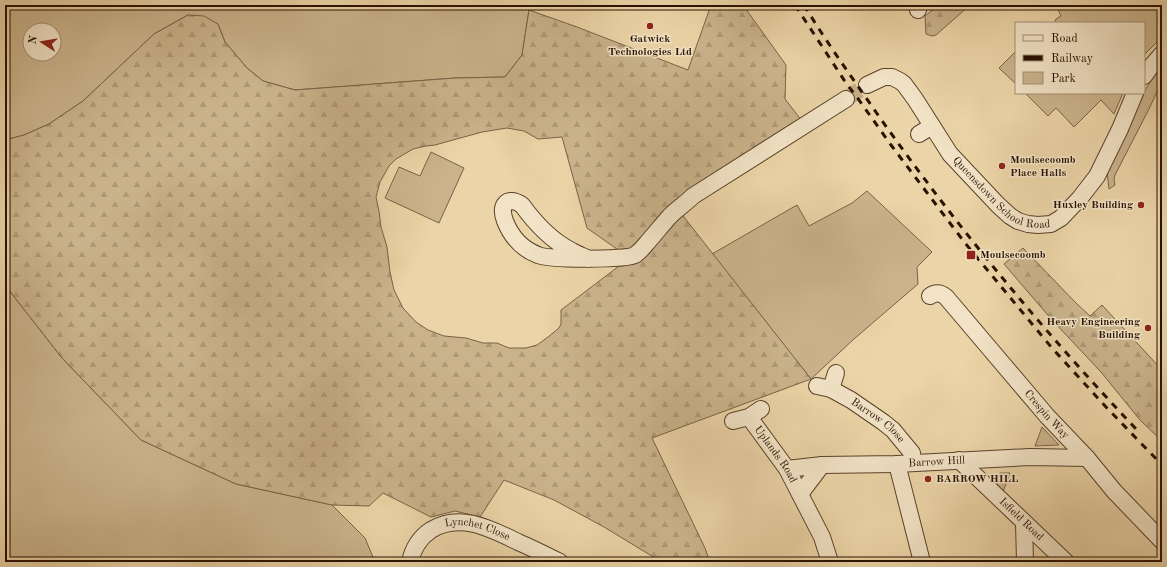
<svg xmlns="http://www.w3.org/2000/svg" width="1167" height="567" viewBox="0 0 1167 567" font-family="'Old Standard TT',serif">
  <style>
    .green { fill: #cab38b; stroke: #796246; fill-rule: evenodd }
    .forest { fill: url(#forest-firs); stroke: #796246; fill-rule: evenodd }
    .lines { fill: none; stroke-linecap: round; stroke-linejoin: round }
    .street-tunnel { stroke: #c4ad86; stroke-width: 16; stroke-dasharray: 16 8; stroke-linecap: butt }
    .street-casing { stroke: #59422a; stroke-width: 18 }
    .street { stroke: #f2e3c6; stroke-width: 16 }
    .rail { stroke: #281101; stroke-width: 3; stroke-dasharray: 7 7; stroke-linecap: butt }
    .poi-dot { fill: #8f2418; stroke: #f2e3c6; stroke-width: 1.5 }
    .labels { text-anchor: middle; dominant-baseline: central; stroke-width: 3; stroke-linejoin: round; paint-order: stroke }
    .poi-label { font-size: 11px; font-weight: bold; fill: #281101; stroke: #f2e3c6; text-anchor: start }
    .street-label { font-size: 11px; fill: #281101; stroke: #f2e3c6 }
  </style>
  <defs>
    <pattern id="forest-firs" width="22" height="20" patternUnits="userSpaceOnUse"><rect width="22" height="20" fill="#cab38b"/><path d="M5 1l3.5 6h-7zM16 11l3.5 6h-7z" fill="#ae9976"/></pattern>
  </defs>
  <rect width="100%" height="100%" fill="#ebd4a7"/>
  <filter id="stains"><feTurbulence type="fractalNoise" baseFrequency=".005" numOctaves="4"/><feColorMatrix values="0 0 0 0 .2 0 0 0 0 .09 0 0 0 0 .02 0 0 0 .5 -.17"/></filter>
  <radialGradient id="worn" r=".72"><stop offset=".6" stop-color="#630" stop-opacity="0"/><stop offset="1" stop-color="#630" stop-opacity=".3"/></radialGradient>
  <!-- green -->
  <g class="green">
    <path d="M5,5H528L529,10L522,55L505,77L455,78L295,90L263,81L247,68L225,42L218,24L188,15L154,34L83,101L49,124L24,135L5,140ZM30,30H54V54H30Z"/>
    <path d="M1056,5H1162V37L1144,55V23H1054L1056,19L1061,16Z"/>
    <path d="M1016,51V84L999,68Z"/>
    <path d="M1162,64V81L1149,109L1115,175L1114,179L1115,185L1109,189L1107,172L1147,87Z"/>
    <path d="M1025,93H1123L1114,114L1101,100L1074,127L1056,108L1048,116Z"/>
    <path d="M431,152L464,168L439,223L385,198L399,167L420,176Z"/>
    <path d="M867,191L932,252L917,267L918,284L854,339L811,379L712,254L797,205L809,226L852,203Z"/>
    <path d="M5,285L62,358L141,440L236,484L332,505L365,538L375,562H5Z"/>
    <path d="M1042,427L1059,445L1035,446Z"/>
    <path d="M1000,473H1010L1003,492C997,486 994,480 1000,473Z"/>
  </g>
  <!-- forest -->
  <g class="forest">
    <path d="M711,5H743L786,65L785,99L802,121L673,203L811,379L652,438L705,548L710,562H660L655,558L604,527L554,500L504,480L480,517L455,511L431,517L383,493L369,506L332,505L236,484L141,440L62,358L5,285V140L24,135L49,124L83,101L154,34L188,15L204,16L218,24L225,42L247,68L263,81L295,90L455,78L505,77L522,55L529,10L577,27L688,70ZM507,128L524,131L538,139L562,137L587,228L624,254L627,260L561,310V324L559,328L548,337L537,345L526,348H509L497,343H483L466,338L444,336L428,330L416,322L403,308L394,290L390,272L387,247L381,227L379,211L376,197L380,182L389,166L396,159L413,149L426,146L435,145L482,132Z"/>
    <path d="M935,5H970L936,35L932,36L926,34L925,16L934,9Z"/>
    <path d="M1023,248L1076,303L1090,316L1102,305L1162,370V441L1140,420L1101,372L1052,320L1004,264Z"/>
  </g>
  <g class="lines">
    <!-- street-tunnel -->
    <path class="street-tunnel" d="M846,99L867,85"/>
    <defs>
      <g id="street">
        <path d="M918,10L919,5"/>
        <path d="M1144,76L1149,69L1162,54"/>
        <path id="s1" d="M867,85L884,77H892L900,81L904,84L915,99L950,154L998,205L1010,216L1018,221L1028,224L1038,225L1051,224L1061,218L1080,198L1097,176L1120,129L1135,93"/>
        <path d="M919,134L932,126"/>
        <path d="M589,259C583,256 577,254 572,251C552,241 535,223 522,205C507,195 499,205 505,221C511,236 522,249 538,255C548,260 626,260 635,255C639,252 643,248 646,244C654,235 662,225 670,216C677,209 686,203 693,196L846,99"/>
        <path id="s2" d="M930,296C936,292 941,293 946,297L1047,416L1087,458L1114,491L1162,541"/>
        <path id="s3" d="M817,386L831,389L851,400L883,422L893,430L912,453L913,462"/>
        <path d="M831,389L836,373"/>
        <path id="s4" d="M749,417L787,469L822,537L830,562"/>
        <path d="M733,421L749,417L761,409"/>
        <path id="s5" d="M959,460L1066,562"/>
        <path d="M897,464L922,562"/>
        <path id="s6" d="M787,469L822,465L897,464L1030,457L1087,458"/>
        <path d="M800,494L822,465"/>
        <path d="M1024,522L1025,562"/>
        <path id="s7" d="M410,562C413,548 419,538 431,530C460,512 491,529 518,542C532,548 546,555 560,562"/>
      </g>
    </defs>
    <!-- street casing -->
    <use href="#street" class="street-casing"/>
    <!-- street -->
    <use href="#street" class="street"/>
    <!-- rail -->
    <g class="rail">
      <path d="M795,5L846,83L859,100L891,145L965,243L1052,348L1106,407L1162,465"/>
      <path d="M804,5C827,43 853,79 878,115C957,227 1044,332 1138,431"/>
    </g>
  </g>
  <!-- markers -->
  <g class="poi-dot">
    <circle cx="650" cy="26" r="4"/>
    <circle cx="1002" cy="166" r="4"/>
    <circle cx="1141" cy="205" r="4"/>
    <rect x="966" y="250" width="10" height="10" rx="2"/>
    <circle cx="1148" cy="328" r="4"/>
    <circle cx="928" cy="479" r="4"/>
  </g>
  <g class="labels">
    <!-- poi labels -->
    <g class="poi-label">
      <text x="650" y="39" text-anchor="middle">Gatwick<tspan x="650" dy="13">Technologies Ltd</tspan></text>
      <text x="1010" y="160">Moulsecoomb<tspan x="1010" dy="13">Place Halls</tspan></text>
      <text x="1133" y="205" text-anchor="end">Huxley Building</text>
      <text x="980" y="255">Moulsecoomb</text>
      <text x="1140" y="322" text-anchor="end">Heavy Engineering<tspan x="1140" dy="13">Building</tspan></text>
      <text x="936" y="479">BARROW HILL</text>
    </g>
    <!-- street labels -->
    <g class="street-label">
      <text stroke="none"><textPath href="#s1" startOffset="192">Queensdown School Road</textPath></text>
      <text stroke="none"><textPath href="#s2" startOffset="172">Crespin Way</textPath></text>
      <text stroke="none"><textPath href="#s3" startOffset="71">Barrow Close</textPath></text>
      <text stroke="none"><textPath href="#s4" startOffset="46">Uplands Road</textPath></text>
      <text stroke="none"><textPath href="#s6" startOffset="150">Barrow Hill</textPath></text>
      <text stroke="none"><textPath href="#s5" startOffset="86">Isfield Road</textPath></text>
      <text stroke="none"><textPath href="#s7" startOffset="88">Lynchet Close</textPath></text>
    </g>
  </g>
  <!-- margin -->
  <rect width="1167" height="567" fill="none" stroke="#ebd4a7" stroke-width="20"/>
  <rect x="6" y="6" width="1155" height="555" fill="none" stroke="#281101" stroke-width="2"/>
  <rect x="10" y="10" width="1147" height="547" fill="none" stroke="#281101"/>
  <!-- legend -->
  <rect x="1015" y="22" width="130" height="72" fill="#f2e3c6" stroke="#a18f77"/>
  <rect x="1023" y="35" width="20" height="6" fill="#f2e3c6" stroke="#a18f77"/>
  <text x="1051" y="42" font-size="12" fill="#281101">Road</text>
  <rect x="1023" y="55" width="20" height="6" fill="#281101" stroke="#a18f77"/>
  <text x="1051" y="62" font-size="12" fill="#281101">Railway</text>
  <rect x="1023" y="72" width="20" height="12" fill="#cab38b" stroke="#a18f77"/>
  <text x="1051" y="82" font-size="12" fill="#281101">Park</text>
  <!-- north arrow -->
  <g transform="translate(42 42) rotate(282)"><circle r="19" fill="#f2e3c6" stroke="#a18f77"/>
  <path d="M0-3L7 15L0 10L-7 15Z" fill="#8f2418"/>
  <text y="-6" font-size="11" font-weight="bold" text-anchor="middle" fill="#281101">N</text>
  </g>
  <rect width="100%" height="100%" filter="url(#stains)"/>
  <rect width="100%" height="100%" fill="url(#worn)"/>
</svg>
